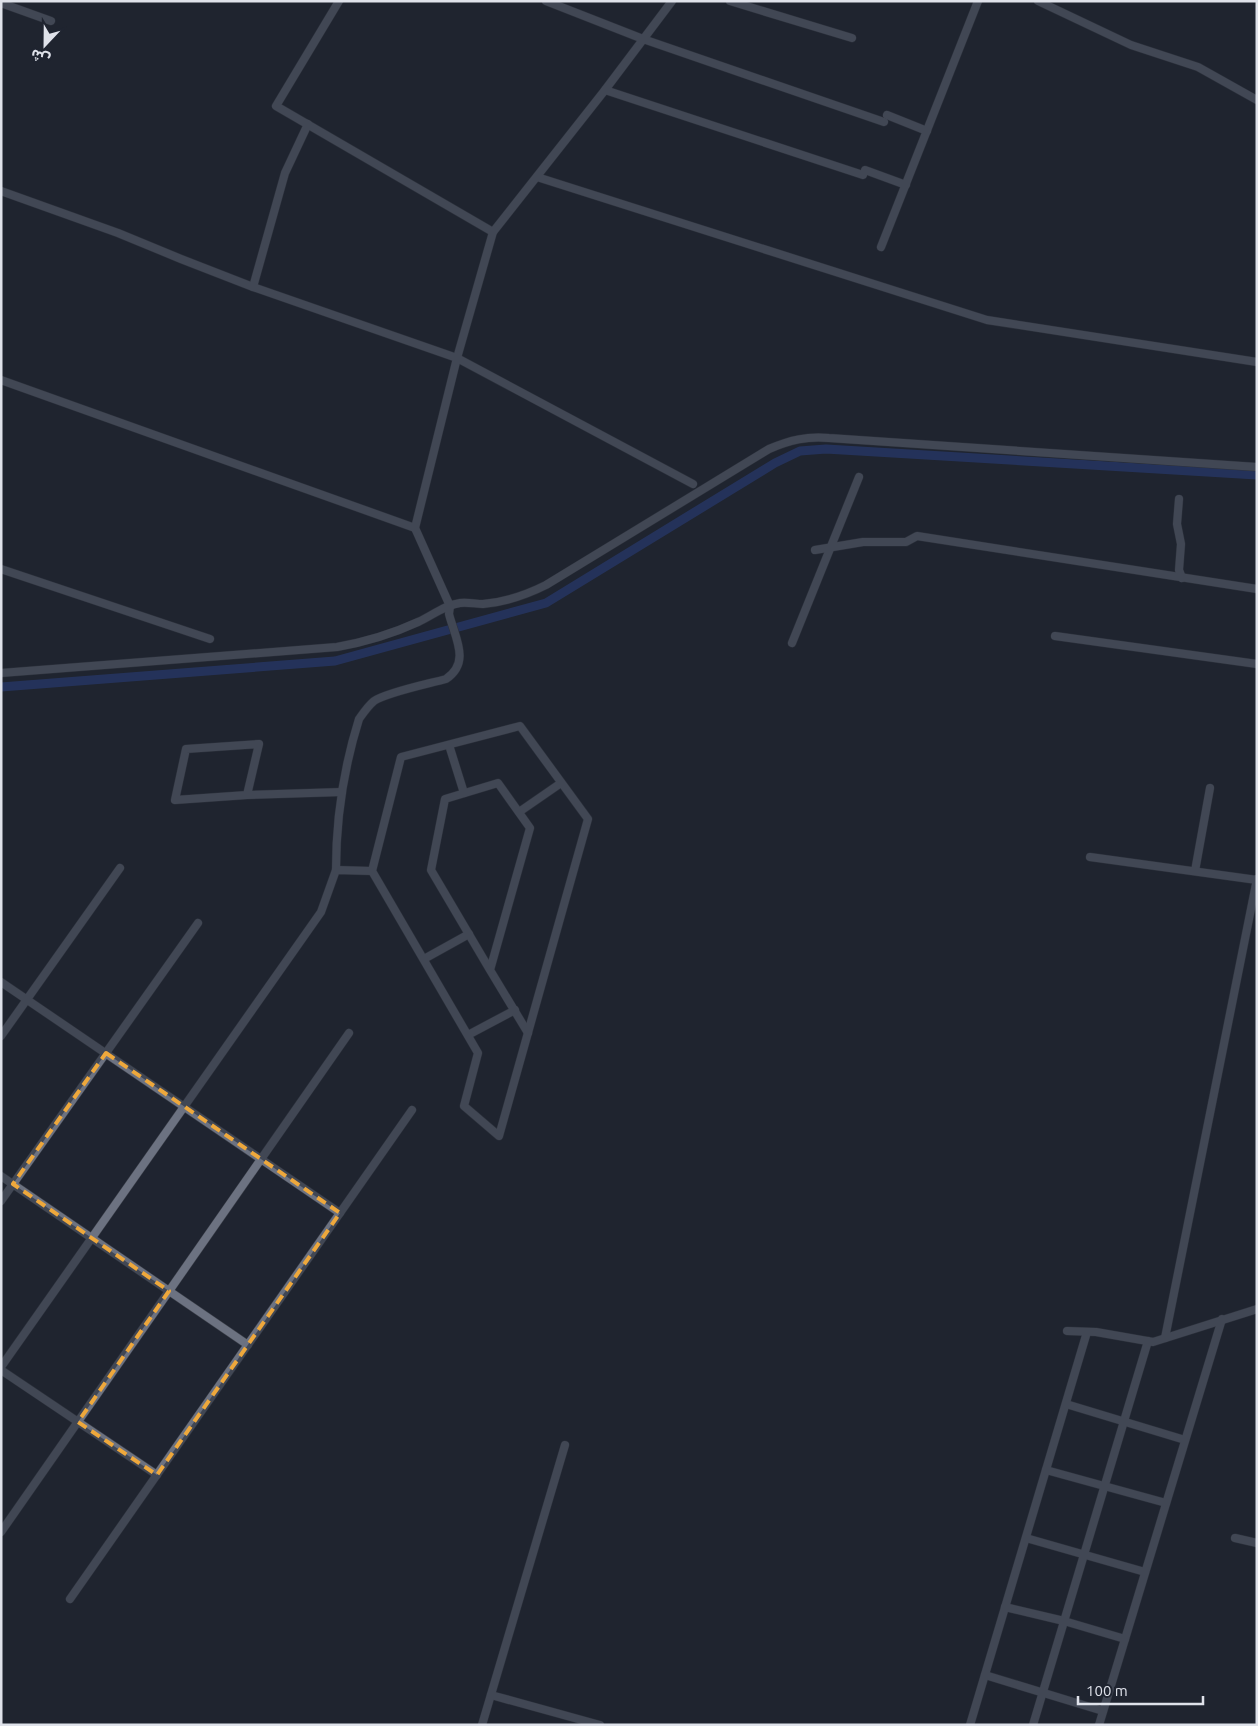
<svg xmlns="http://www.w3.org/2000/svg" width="1258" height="1726" viewBox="0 0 1258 1726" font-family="Ubuntu,'Noto Sans Arabic',sans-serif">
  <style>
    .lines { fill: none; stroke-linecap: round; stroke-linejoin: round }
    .canal { stroke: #2c448e; stroke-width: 9 }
    .street-casing { stroke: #3c404a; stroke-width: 9 }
    .street { stroke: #6c7281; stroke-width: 8 }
    .marked { fill: none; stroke: #eea83c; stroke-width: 4; stroke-dasharray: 10 6; stroke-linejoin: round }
  </style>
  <rect width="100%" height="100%" fill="#1f2430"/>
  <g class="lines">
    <!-- canal -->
    <path class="canal" d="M1,687L335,661L546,603L775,463L800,451L826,449L1257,475"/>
    <defs>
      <g id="street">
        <path d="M339,1L276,106L493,232"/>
        <path d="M546,1L643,39L884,122"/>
        <path d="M730,1L852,38"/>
        <path d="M1038,1L1131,45L1198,67L1257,100"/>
        <path d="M1,3L51,21"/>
        <path d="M605,90L863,175"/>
        <path d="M887,115L927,131"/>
        <path d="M865,170L906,185"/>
        <path d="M537,177L987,320L1257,362"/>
        <path d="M1,191L118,233L181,259L253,287L457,358L693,484"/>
        <path d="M881,247L978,1"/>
        <path d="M253,287L285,173L308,124"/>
        <path d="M1,380L415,528"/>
        <path d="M1179,499L1177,524L1181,544L1179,570L1182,578"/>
        <path d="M815,550L863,542H906L917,536L1257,589"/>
        <path d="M1,569L210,639"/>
        <path d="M1055,636L1257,664"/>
        <path d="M792,643L859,477"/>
        <path d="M1,673L337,647C365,642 392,634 418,622C432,616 444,605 460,603C468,602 476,604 483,604C506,602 526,595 546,585L769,449C790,440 807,436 829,438L1257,467"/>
        <path d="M520,726L588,819L499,1136L464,1106L478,1053L372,871L401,757Z"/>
        <path d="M449,745L464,793"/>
        <path d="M247,795L259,744L186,749L175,800L247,795L342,792"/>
        <path d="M519,812L561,783"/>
        <path d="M1090,857L1257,880"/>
        <path d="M336,870C336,819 344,767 359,719C364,712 368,706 374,701C388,692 428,684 446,679C471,662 455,638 449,614L450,606L415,528L457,358L493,232L605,90L672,1"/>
        <path d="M1195,871L1210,788"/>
        <path d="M424,959L469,934"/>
        <path d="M490,970L431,870L445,799L498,783L530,828L490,970L528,1033"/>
        <path d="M1,982L340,1213"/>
        <path d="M468,1035L515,1010"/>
        <path d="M1,1036L120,868"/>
        <path d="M1,1176L248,1345"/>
        <path d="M1,1201L198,923"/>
        <path d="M1067,1331L1096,1332L1153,1342L1257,1309"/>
        <path d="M1165,1338L1257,879"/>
        <path d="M1,1367L321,912L336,870L372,871"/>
        <path d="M1,1370L157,1475"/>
        <path d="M1066,1404L1185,1440"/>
        <path d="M1046,1470L1166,1503"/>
        <path d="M1,1532L349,1033"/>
        <path d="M1026,1538L1145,1572"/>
        <path d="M1235,1538L1257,1543"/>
        <path d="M70,1599L412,1110"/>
        <path d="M1005,1607L1064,1621L1125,1639"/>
        <path d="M985,1675L1103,1711"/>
        <path d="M491,1695L600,1725"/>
        <path d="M482,1725L565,1445"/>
        <path d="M970,1725L1087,1332"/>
        <path d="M1033,1725L1148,1341"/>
        <path d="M1099,1725L1222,1319"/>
      </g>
    </defs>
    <!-- street casing -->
    <use href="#street" class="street-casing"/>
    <!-- street -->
    <use href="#street" class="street"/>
  </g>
  <!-- marked area -->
  <path d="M0 0H1258V1726H0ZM106,1053L340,1213L157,1475L78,1422L169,1291L13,1184Z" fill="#1f2430" fill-opacity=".55" fill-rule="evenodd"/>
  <path class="marked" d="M106,1053L340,1213L157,1475L78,1422L169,1291L13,1184Z"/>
  <!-- border -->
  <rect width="1258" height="1726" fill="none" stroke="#dfe2ea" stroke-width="5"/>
  <!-- north arrow -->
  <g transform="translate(45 45) rotate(202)" stroke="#1f2430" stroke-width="4" paint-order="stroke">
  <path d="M0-4L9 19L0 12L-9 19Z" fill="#dfe2ea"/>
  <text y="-8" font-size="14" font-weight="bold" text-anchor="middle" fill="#dfe2ea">ش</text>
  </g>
  <!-- scale -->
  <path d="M1078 1696v8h125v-8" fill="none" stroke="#dfe2ea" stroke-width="2.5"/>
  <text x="1086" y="1696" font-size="15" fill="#dfe2ea" stroke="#1f2430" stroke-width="4" paint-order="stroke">100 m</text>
</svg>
